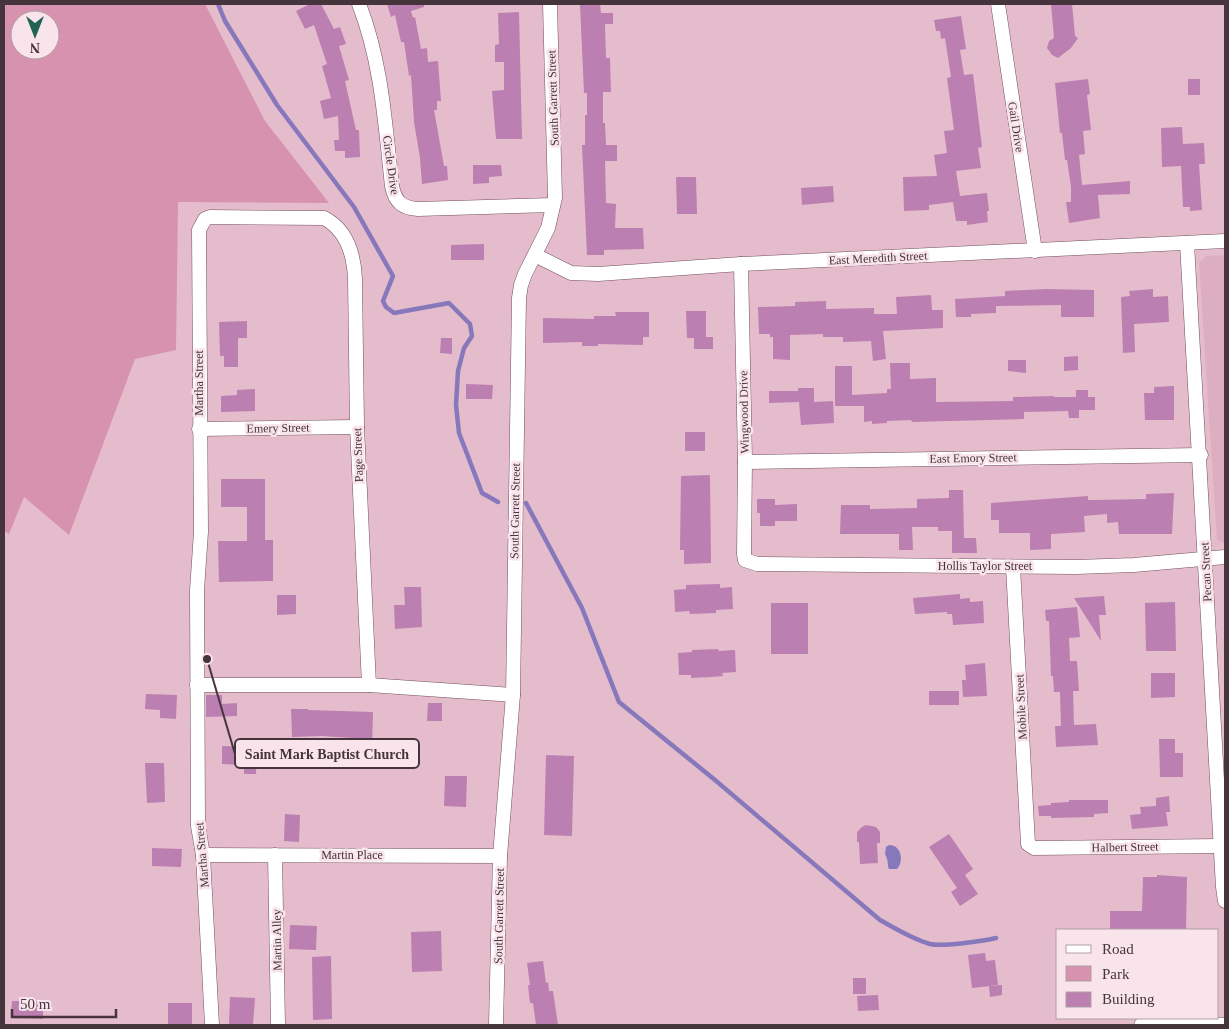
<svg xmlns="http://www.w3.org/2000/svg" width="1229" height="1029" viewBox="0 0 1229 1029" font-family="'Times New Roman',serif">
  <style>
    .built { fill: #ddaec0 }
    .green { fill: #d692ae; fill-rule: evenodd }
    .water { fill: #8778bc }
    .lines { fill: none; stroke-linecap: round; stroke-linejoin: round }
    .stream { stroke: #8778bc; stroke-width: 4.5 }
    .building { fill: #bc7fb1 }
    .minor-casing { stroke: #724f5d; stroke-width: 15 }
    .minor { stroke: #fff; stroke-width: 14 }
    .labels { text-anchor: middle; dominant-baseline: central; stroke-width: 5; stroke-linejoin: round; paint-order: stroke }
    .street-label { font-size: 12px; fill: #45343b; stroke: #f9e4eb }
    .leader { fill: none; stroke: #45343b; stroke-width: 2 }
    .callout-dot { fill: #45343b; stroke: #f9e4eb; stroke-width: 2 }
    .callout { fill: #f9e4eb; stroke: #45343b; stroke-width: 2 }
    .callout-label { font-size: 14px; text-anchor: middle; font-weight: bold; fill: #45343b }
  </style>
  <rect width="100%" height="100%" fill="#e5bccc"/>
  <!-- built -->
  <path class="built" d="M1225,255V543H1224L1217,540L1199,263L1206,256Z"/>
  <!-- green -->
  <path class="green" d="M4,4H205L265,121L329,203L178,202L176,350L135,359L69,535L24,497L9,534L4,531ZM20,20H50V50H20Z"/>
  <!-- water -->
  <path class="water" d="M889,845C902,845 904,862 897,869H889C887,865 889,861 885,854L886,847Z"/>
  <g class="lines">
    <!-- stream -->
    <g class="stream">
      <path d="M218,4L225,21L277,105L354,207L393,276L383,301L386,307L394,313L449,303L470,324L472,336L464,348L458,371L456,405L459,433L482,493L498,502"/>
      <path d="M526,503L582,608L619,702L715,780L880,920C896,929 912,939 930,944C942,947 983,941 996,938"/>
    </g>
  </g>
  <!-- building -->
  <g class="building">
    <path d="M310,4H321L334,29L340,27L346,44L339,46L349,80L345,81L356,130H359L360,157L345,158V151H335L334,140H339L338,116L324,119L320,101L331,98L322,66L327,64L314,25L305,29L296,11Z"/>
    <path d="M387,4H424V7L411,11L413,18L415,17L421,49L427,48L428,62L438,61L441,101H437V110H434L444,166H447L448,180L422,184L420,158L414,122L411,75L409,76L404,42H401L395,15L391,17Z"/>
    <path d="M580,4H600L601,13H613V24H605L606,58H610L611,92H603V123H605L606,145H617V161H605L606,203L616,204L615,228H643L644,249L604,250V255H587L582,145H585V115H587V93H584Z"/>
    <path d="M1051,4H1072L1075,36L1078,38L1071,48L1058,58L1052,55L1047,48L1049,41L1054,38Z"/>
    <path d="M519,12L522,139H496L492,91L504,90V62H495V45L499,44L498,13Z"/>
    <path d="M961,16L966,49L960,50L964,75L973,74L982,147L978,148L981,168L956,171L960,196L987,193L989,211H987L988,222L967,225V221H956L953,202L929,205V210L904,211L903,177L937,176L934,155L947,153L944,131L954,130L947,78L951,77L945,38L941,39L940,31H936L934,20Z"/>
    <path d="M1088,79L1090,94L1087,95L1091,130L1083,131L1085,154L1079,155L1082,185L1130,181V194L1098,195L1100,218L1069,223L1066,202H1071V187L1067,160H1065L1062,133H1060L1055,83Z"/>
    <rect x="1188" y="79" width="12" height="16"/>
    <path d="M1182,127L1183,144L1204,143L1205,164H1199L1202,210L1190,211V207H1183L1181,166L1162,167L1161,128Z"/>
    <path d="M473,165H501L502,176L489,177V183L473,184Z"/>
    <path d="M676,177H696L697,214H677Z"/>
    <path d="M833,186L834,202L802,205L801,188Z"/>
    <path d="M484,244V260H451V245Z"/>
    <path d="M1046,289L1094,290V317H1061V305L996,306V313L971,314V317H956L955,299L1005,296V291Z"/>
    <path d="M1153,289V297L1168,296L1169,322L1134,324L1135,352L1123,353L1121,297L1130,296L1129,291Z"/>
    <path d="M931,295L932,310H943V328L883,331L886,359L873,361L871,341L843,342V337H823V334L790,335V360L773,359V337H770V334H759L758,307L795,306V302L826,301V309L874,308V314H897L896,297Z"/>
    <path d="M686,311H706V337H713V349H694V338H687Z"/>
    <path d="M615,312H649V337H643V345L598,344V346H582V342L543,343V318L594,319V316H616Z"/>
    <path d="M247,321V338H238V367H224V356H220L219,322Z"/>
    <path d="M441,338H452V354L440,353Z"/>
    <path d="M1078,356V370L1064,371V357Z"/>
    <path d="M1008,360H1026V373L1008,371Z"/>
    <path d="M890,363H910V379L936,378V402L1013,401V397L1054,396V397H1076V390H1088V397H1095V410H1079V418H1069L1068,411L1024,412V419L912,422L911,420L887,421V423L872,424V421L864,422V406H835V366H852V395L887,393V389H891Z"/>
    <path d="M466,384L493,385L492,399H466Z"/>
    <path d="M1174,386V420H1145L1144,393H1154V387Z"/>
    <path d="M798,388H814V402L833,401L834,423L801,425L799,402L769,403V391H798Z"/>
    <path d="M255,389V411L221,412V396L237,395V390Z"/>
    <rect x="685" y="432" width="20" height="19"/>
    <path d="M710,475L711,563L684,564V550H680L681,476Z"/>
    <path d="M221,479H265V540H273V581L219,582L218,541H247V507H221Z"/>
    <path d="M949,490H963L964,538H976L977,553H952V531H938V527H912L913,550H899V534H840L841,505H870V509L917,508V499L949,498Z"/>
    <path d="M1174,493L1172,534H1119L1118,522L1107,523V514L1084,516L1085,532L1051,534V549L1030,550V533H999V520H991V503L1088,496V500H1095L1146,499V494Z"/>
    <path d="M757,499H775V505L797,504V521H775V526H760V513H757Z"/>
    <path d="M720,584V588L732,587L733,609L716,610V613L690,614L689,611L675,612L674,590L686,589V585Z"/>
    <path d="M404,587H421L422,627L395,629L394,605H405Z"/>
    <path d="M960,594V599L970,598V602L983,601L984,623L953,625L952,614H947V612L915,614L913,598Z"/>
    <path d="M277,595H296V614L277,615Z"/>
    <path d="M1104,596L1106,615H1099L1101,641L1074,598Z"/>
    <path d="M1175,602L1176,651H1146L1145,603Z"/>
    <rect x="771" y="603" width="37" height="51"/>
    <path d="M1077,607L1080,637L1069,638L1070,661H1077L1079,691H1073L1074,725L1096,724L1098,745L1056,747L1055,726H1061L1060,692H1054L1053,676H1051L1049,621H1046L1045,610Z"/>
    <path d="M718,649L719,651L735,650L736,672L722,673L723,676L711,677L691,678V675H679L678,653L692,652V650Z"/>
    <path d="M985,663L987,696L963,697L962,680H966L965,665Z"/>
    <path d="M1151,673H1175V697L1151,698Z"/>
    <rect x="929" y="691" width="30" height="14"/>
    <path d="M146,694L177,695L176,719L160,718V710L145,709Z"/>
    <path d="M206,695H222V704L237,703V716L206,717Z"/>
    <path d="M428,703H442V721H427Z"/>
    <path d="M291,709H308V710L373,712L372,748H352V738L322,736L292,737Z"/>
    <path d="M1159,739H1175V753H1183V777H1160Z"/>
    <path d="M222,746L257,747L256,774H244V765L222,764Z"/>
    <path d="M546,755L574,756L572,836L544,835Z"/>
    <path d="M145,763H164L165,802L147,803Z"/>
    <path d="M445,776H467L466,807L444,806Z"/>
    <path d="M1169,796L1170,812H1166L1168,826L1132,829L1130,815L1141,814L1140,807L1156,806V798Z"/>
    <path d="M1069,800H1108V813L1094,814V817L1051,818V816H1039L1038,806L1051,805V803L1069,802Z"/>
    <path d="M285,814L300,815L299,842L284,841Z"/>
    <path d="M866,825L876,827L880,832V843H877L878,863L860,864L859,842H857V832L862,827Z"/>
    <path d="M949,834L973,869L965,875L978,894L960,906L951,892L957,888L929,847Z"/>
    <path d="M152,848L182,849L181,867L152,866Z"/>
    <path d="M1157,875L1187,877L1186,929H1110V911H1142L1143,877H1157Z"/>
    <path d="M290,925L317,926L316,950L289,949Z"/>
    <path d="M441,931L442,971L412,972L411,932Z"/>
    <path d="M985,953L986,961L995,960L998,985L972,988L968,955Z"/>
    <path d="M331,956L332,1019L313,1020L312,957Z"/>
    <path d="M543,961L546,983L548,982L549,991H553L558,1025H536L533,1003H530L528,985H530L527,963Z"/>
    <rect x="853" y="978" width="13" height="16"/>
    <path d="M1002,985V995L990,997L989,986Z"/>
    <path d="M878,995L879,1010L858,1011L857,996Z"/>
    <path d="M230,997L255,998L253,1025H229Z"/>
    <path d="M12,1001L43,1002V1019L11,1018Z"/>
    <rect x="168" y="1003" width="24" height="22"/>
  </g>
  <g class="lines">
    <defs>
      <g id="minor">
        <path d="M359,4C382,63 385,124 392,186C395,202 402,208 418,209L553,205"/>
        <path d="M998,4L1035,251"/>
        <path d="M1187,243C1201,457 1211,672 1223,887L1225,901"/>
        <path d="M535,255L571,273L598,274L741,264L1225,241"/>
        <path d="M741,264L745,462L744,554L745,560L757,564L1076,567L1134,565L1225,557"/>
        <path d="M199,429L357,427"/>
        <path d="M745,462L1201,455"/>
        <path d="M1013,567L1028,844L1034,848L1220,846"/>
        <path d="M197,685H369L513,695"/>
        <path d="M203,855L500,856"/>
        <path d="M275,855L278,1025"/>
        <path d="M212,1025L203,855L198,826L197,590L201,532L199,230L205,219L210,217L324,218C347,230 354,255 355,279L357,427L369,685"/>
        <path d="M496,1025L500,856L513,695L519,298L521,285L525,274L548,228L555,198L550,4"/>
        <path d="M1141,1025L1193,1023L1225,1025"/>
      </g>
    </defs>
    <!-- minor casing -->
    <use href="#minor" class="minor-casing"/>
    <!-- minor -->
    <use href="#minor" class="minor"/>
  </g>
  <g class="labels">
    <!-- street labels -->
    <g class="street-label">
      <text transform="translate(553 98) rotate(-92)">South Garrett Street</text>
      <text transform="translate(1016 127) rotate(81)">Gail Drive</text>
      <text transform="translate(391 165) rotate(82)">Circle Drive</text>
      <text transform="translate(878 258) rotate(-3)">East Meredith Street</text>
      <text transform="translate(199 383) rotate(-90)">Martha Street</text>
      <text transform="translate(744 412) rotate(-91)">Wingwood Drive</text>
      <text transform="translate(278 428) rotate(-1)">Emery Street</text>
      <text transform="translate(358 455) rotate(-92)">Page Street</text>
      <text transform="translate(973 458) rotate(-1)">East Emory Street</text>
      <text transform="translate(515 511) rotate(-89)">South Garrett Street</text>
      <text x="985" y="566">Hollis Taylor Street</text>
      <text transform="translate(1206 572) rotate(-93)">Pecan Street</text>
      <text transform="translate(1021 707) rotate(-93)">Mobile Street</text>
      <text transform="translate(1125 847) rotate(-1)">Halbert Street</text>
      <text transform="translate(202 855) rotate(-95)">Martha Street</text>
      <text x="352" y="855">Martin Place</text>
      <text transform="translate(499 916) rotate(-89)">South Garrett Street</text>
      <text transform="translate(277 940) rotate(-91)">Martin Alley</text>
    </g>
  </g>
  <!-- callouts -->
  <path class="leader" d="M207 659L235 754"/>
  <circle class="callout-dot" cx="207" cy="659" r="5"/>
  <rect class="callout" x="235" y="739" width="184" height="29" rx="5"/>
  <g class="callout-label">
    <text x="327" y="759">Saint Mark Baptist Church</text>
  </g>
  <!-- border -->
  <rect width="1229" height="1029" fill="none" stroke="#45343b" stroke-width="10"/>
  <!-- legend -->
  <rect x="1056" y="929" width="162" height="90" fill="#f9e4eb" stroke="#b19ea5"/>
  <rect x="1066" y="945" width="25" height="8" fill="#ffffff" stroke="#b19ea5"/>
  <text x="1102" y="954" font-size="15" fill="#45343b">Road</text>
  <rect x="1066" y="966" width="25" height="15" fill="#d692ae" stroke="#b19ea5"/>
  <text x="1102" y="979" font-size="15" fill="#45343b">Park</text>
  <rect x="1066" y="992" width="25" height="15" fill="#bc7fb1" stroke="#b19ea5"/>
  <text x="1102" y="1004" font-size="15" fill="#45343b">Building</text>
  <!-- north arrow -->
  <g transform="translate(35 35) rotate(180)"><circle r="24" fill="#f9e4eb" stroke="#b19ea5"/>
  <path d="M0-4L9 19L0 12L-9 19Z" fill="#216353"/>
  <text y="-8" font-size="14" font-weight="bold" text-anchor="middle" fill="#45343b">N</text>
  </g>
  <!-- scale -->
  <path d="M12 1009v8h104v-8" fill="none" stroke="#45343b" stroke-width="2.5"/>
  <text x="20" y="1009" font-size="15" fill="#45343b" stroke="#f9e4eb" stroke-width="4" paint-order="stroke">50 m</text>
</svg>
